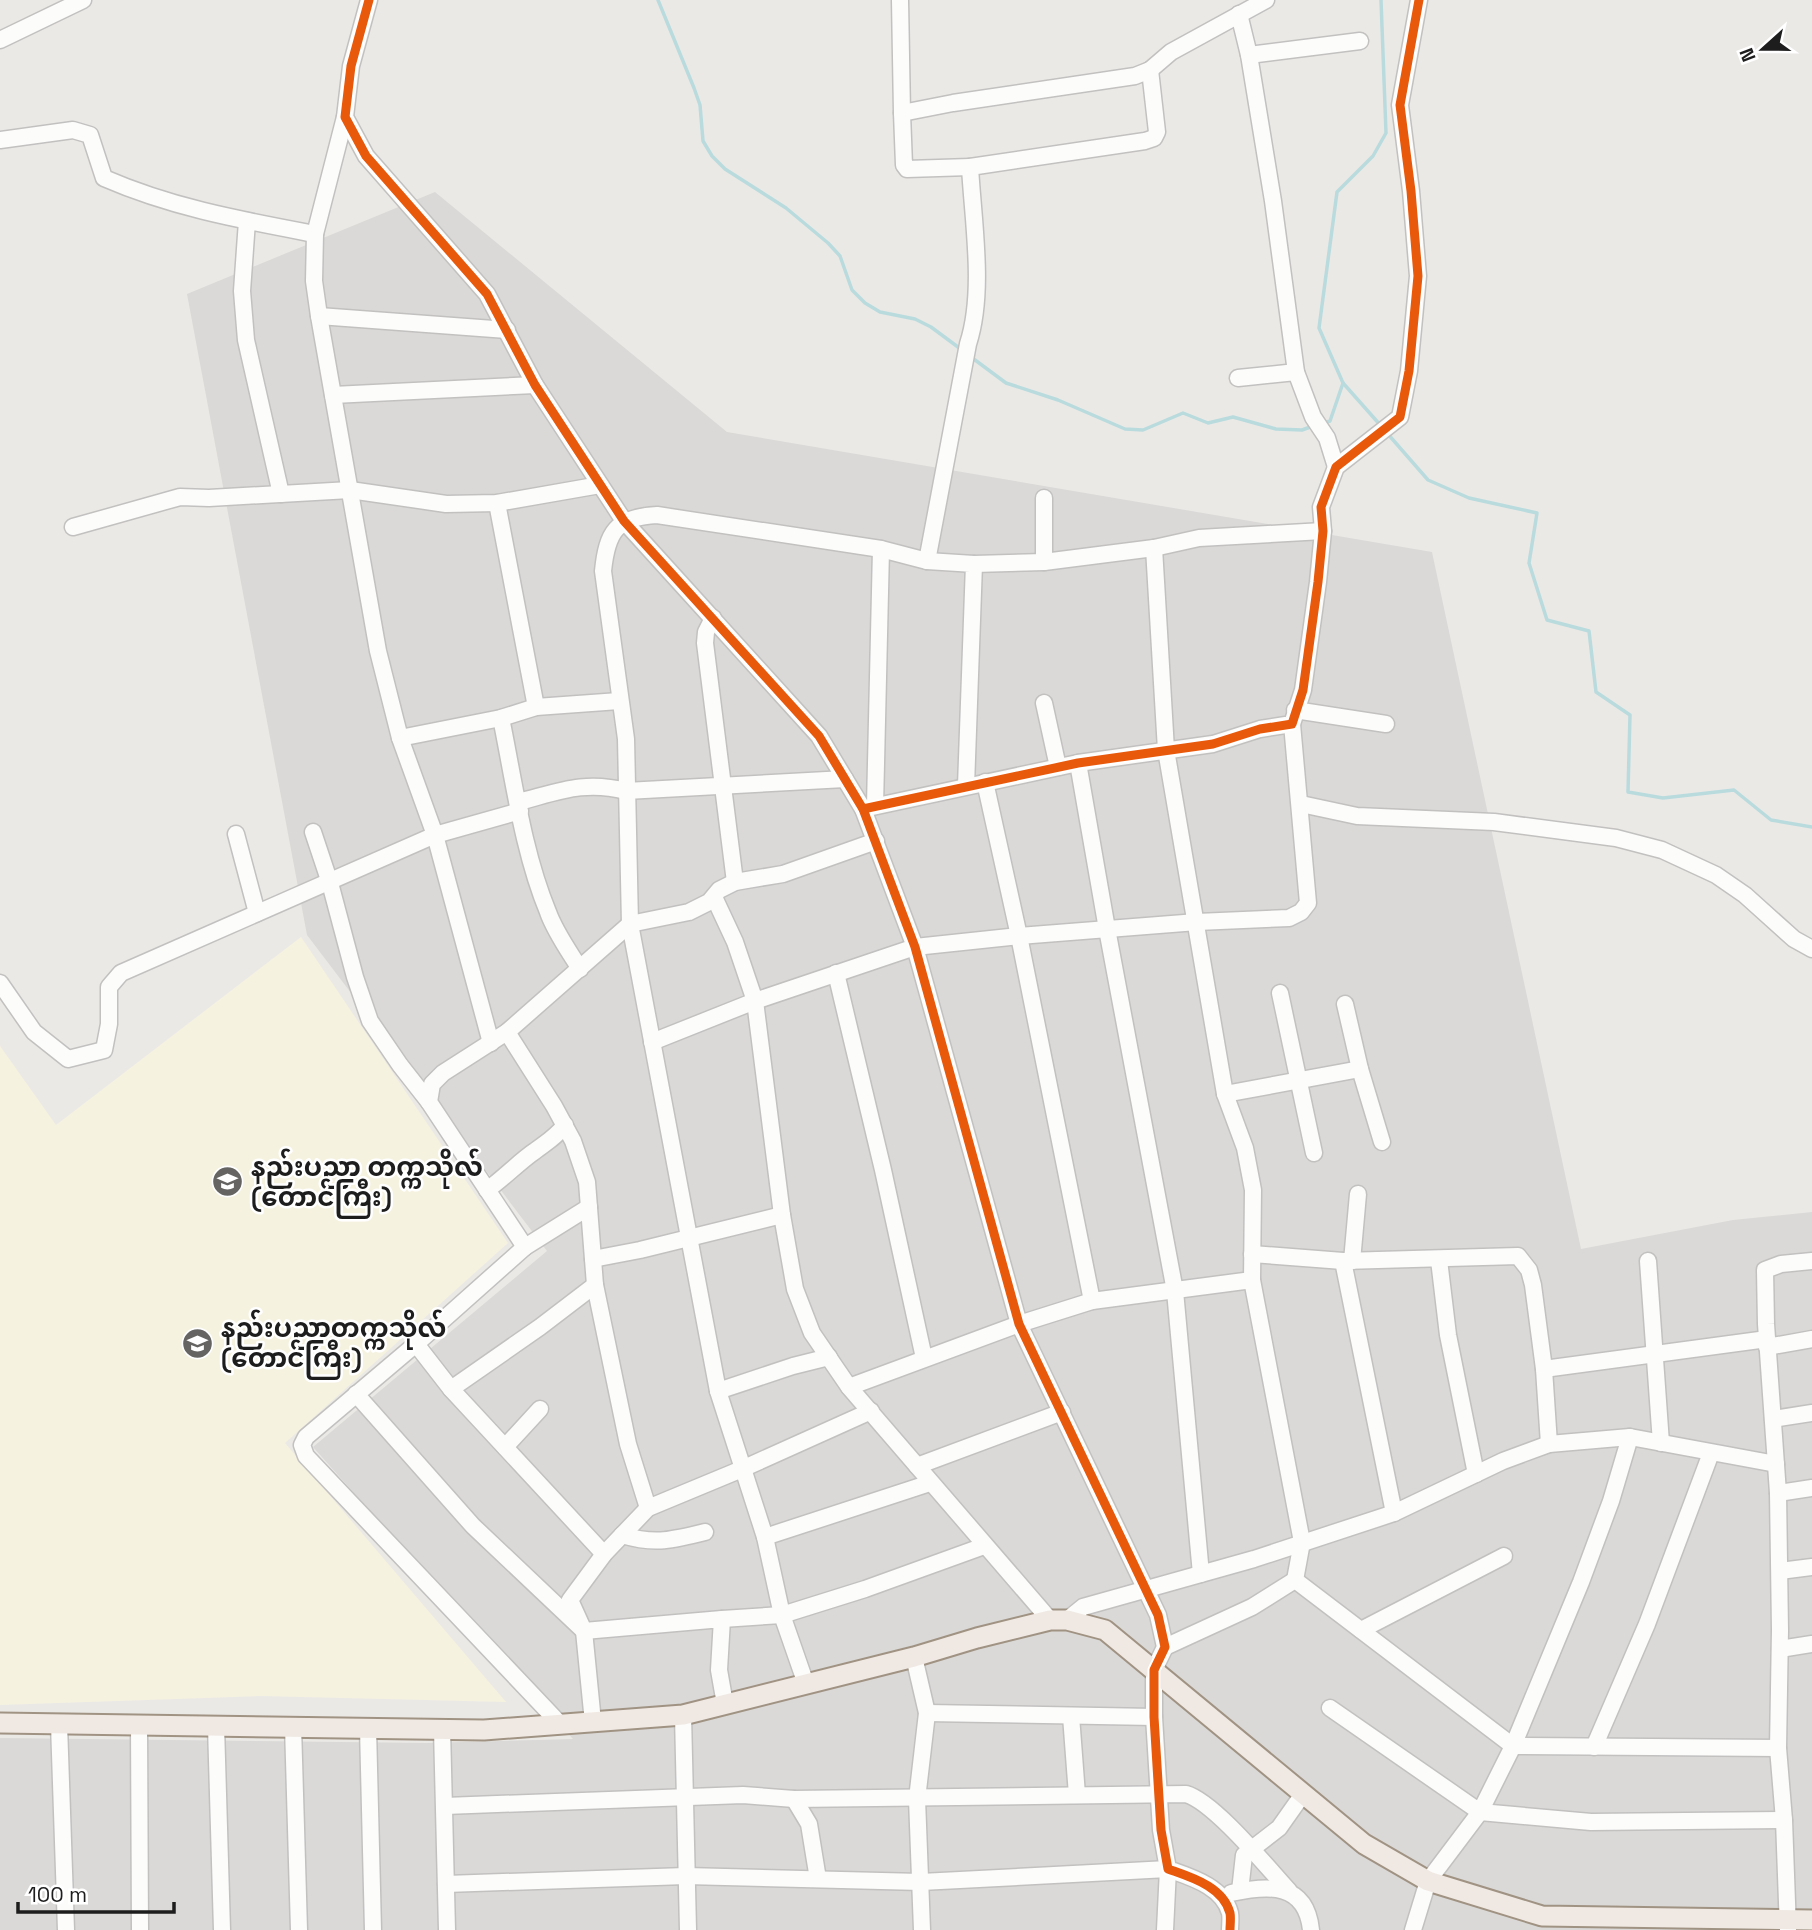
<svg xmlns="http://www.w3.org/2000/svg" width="1812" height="1930" viewBox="0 0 1812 1930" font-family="'Space Grotesk','Noto Sans Myanmar',sans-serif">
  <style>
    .residential { fill: #dad9d7 }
    .education { fill: #f5f2e0 }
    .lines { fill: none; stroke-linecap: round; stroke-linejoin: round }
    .stream { stroke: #b9dbde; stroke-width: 3.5 }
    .minor-casing { stroke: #c2c1c0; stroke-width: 19 }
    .major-casing { stroke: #a09383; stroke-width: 23 }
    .minor { stroke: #fcfcfb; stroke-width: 16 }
    .major { stroke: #f0e9e3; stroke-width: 19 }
    .cycleway-casing { stroke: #fff; stroke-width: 13 }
    .cycleway { stroke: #e8590c; stroke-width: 9 }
    .labels { text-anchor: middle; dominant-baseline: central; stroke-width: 5; stroke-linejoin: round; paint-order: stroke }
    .poi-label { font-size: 26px; font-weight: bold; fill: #1d1d1d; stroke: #fff; text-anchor: start }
  </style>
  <rect width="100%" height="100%" fill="#ebe9e6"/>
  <!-- residential -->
  <path class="residential" d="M435,192L727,432L1432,552L1581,1249L1733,1220L1812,1212V1930H0V1738L427,1743L573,1739L313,1447L547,1251L307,935L187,294Z"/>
  <!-- education -->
  <path class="education" d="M301,937L508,1243L285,1443L506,1702L261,1696L0,1705V1046L56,1125Z"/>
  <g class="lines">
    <!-- stream -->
    <g class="stream">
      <path d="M658,0L694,88L700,105L703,141L712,156L725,169L786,208L828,243L840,256L852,290L865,303L880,312L915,319L931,327L962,350"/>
      <path d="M1381,0L1386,133L1373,156L1337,192L1319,328L1343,383L1382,427"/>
      <path d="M971,357L1006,383L1058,400L1125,429L1143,430L1183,413L1208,423L1233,417L1276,429L1302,430L1313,426"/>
      <path d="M1324,423L1330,421L1343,383"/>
      <path d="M1387,433L1428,480L1469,498L1537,513L1529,563L1547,620L1589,631L1596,692L1630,715L1628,792L1663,798L1734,790L1771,820L1812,827"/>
    </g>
    <defs>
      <g id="minor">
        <path d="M369,0L351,66L345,117L366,156L487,294L535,385L624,521L819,736L863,809L915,947L1019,1324L1158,1615L1165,1647L1154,1670V1717L1161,1830L1168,1869C1190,1877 1223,1886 1230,1913C1231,1918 1230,1925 1230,1930"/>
        <path d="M900,0L902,113"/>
        <path d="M1239,14L1249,55L1273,201L1296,372L1313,417L1327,438L1336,467"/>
        <path d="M0,40L83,0"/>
        <path d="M1249,55L1360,41"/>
        <path d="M345,117L315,234L314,281L319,316L378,651L400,738L435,835L491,1043"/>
        <path d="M0,140L73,130L90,135L104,178C173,208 241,220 315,234"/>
        <path d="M970,167L907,169L904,165L902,113L953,103L1135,76L1150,70L1171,52L1266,0"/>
        <path d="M247,221L242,291L246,340L281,494"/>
        <path d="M319,316L507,330"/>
        <path d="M1238,378L1296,372"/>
        <path d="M333,395L535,385"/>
        <path d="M1044,498V562L1154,548L1199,538L1323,531"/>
        <path d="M497,503L536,707"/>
        <path d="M73,527L180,497L209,498L350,490L446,504L497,503L600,485"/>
        <path d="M1154,548L1166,750L1225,1094L1245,1148L1253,1190L1252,1280L1302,1542L1295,1580"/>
        <path d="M927,561L968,344C985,292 973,222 970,167L1145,141L1154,138L1157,132L1150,70"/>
        <path d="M974,564L1044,562"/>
        <path d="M713,618L706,632L705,643L735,882"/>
        <path d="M1044,703L1058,767"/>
        <path d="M1295,710L1386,724"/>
        <path d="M501,718C514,781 523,852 548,912C555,932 569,951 580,969"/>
        <path d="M400,738L501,718L536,707L619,701"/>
        <path d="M1078,763L1107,929L1175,1291L1201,1574"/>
        <path d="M985,782L1019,936L1092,1301"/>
        <path d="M518,802C558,792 584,780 626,791L845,779"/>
        <path d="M1301,804L1357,816L1494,822L1616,838L1662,850L1716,875L1745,895L1794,939L1812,949"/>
        <path d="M875,806L881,549"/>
        <path d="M863,809L1078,763L1213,744L1260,729L1292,724L1303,690L1318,582L1323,531L1321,507L1336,467L1400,417L1409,371L1418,276L1411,191L1400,105L1419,0"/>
        <path d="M313,832L330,883L355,977L370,1021L400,1065L429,1102"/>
        <path d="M236,834L257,913"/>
        <path d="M714,897L735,942L755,1001L782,1215L795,1289L812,1333L849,1387L1050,1620"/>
        <path d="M836,973L883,1170L924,1358"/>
        <path d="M0,983L34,1032L68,1059L104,1050L109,1024V987L121,973L435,835L520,811"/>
        <path d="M1280,993L1314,1153"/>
        <path d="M1345,1004L1360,1069L1382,1142"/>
        <path d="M507,1032L554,1106L573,1141L587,1182L595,1285L628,1444L648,1508"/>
        <path d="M652,1042L755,1001L915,947L1019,936L1197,922L1289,918L1301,912L1308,903L1292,724"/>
        <path d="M1225,1094L1360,1069"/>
        <path d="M487,1190C504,1178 520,1161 535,1151C547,1142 556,1137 565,1125"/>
        <path d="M589,1207L525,1247L416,1344L451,1389L604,1554"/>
        <path d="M525,1247L429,1102L432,1084L443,1073L507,1032L630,924L689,912L709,902L719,890L735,882L783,874L876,841"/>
        <path d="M1252,1254L1343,1261L1518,1256L1529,1270L1533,1285L1544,1369L1549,1444"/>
        <path d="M593,1259L640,1250L782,1215"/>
        <path d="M1439,1260L1448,1335L1476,1474"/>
        <path d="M1343,1261L1394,1513"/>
        <path d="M1352,1261L1358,1194"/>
        <path d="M1648,1261L1661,1443"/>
        <path d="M416,1344L306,1437L302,1445L306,1456L561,1725"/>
        <path d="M1767,1347L1812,1339"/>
        <path d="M1544,1369L1767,1339"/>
        <path d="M849,1387L1019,1324L1092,1301L1252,1280"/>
        <path d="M451,1389L540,1327L595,1285"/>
        <path d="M718,1391L793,1366L829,1357"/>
        <path d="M356,1394L473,1526L584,1631L722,1619L719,1670L725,1704"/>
        <path d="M1773,1419L1812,1413"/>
        <path d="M505,1447L540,1409"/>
        <path d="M917,1466L1062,1412"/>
        <path d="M1778,1493L1812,1488"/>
        <path d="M622,1535C656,1545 671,1540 705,1532"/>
        <path d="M765,1537L930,1483"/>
        <path d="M1780,1571L1812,1567"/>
        <path d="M722,1619L782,1615L865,1589L984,1546"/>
        <path d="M1067,1620L1083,1607L1254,1559L1394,1513L1503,1461L1549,1444L1630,1437L1776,1464"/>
        <path d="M1361,1630L1504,1556"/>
        <path d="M1165,1647L1252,1607L1295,1580L1513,1746L1778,1748"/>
        <path d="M1780,1649L1812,1644"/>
        <path d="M914,1657L927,1713L917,1799L922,1930"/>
        <path d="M806,1684L782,1615L765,1537L718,1391L630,924L626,739L603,571C607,532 616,517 657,515L881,549L927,561L974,564L966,786"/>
        <path d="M1330,1708L1480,1812L1591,1822L1784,1820"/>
        <path d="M927,1713L1154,1717"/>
        <path d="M683,1715L688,1930"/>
        <path d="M1071,1716L1077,1795"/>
        <path d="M593,1722L584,1631L570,1600L604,1554L648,1508L742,1469L871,1411"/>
        <path d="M59,1724L66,1930"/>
        <path d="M139,1725L140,1930"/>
        <path d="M216,1726L222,1930"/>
        <path d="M293,1726L299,1930"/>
        <path d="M368,1728L373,1930"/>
        <path d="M442,1729L447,1930"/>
        <path d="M1594,1747L1647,1624L1711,1453"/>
        <path d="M794,1799L809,1824L818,1879"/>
        <path d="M445,1806L743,1795L794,1799L1186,1794C1214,1802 1267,1867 1289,1891"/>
        <path d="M446,1884L686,1876L921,1882L1168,1869L1165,1930"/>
        <path d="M1240,1891L1244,1855L1279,1828L1303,1794"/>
        <path d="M1231,1893C1268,1885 1306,1882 1311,1930"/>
        <path d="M1413,1930L1428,1881L1480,1812L1513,1746L1581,1582L1611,1501L1630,1437"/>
        <path d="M1788,1930L1784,1820L1778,1748L1780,1630L1778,1493L1766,1324L1765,1270L1781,1264L1812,1261"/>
      </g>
      <path id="major" d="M0,1723L484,1730L683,1715L914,1657L977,1638L1050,1620H1067L1105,1630L1364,1844L1428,1881L1542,1916L1812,1920"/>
    </defs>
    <!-- minor casing -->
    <use href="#minor" class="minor-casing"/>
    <!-- major casing -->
    <use href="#major" class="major-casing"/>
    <!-- minor -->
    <use href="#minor" class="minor"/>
    <!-- major -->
    <use href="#major" class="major"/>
    <defs>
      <g id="cycleway">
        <path d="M369,0L351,66L345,117L366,156L487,294L535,385L624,521L819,736L863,809L915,947L1019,1324L1158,1615L1165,1647L1154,1670V1717L1161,1830L1168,1869C1190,1877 1223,1886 1230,1913C1231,1918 1230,1925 1230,1930"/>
        <path d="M863,809L1078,763L1213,744L1260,729L1292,724L1303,690L1318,582L1323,531L1321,507L1336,467L1400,417L1409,371L1418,276L1411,191L1400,105L1419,0"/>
      </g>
    </defs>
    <!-- cycleway casing -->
    <use href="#cycleway" class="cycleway-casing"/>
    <!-- cycleway -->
    <use href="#cycleway" class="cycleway"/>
  </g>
  <!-- icons -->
  <defs>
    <symbol id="university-disc" viewBox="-11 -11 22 22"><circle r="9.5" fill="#656463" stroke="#fff"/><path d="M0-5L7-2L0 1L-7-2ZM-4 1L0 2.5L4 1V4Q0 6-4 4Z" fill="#fff"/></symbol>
  </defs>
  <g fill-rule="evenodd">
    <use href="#university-disc" x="210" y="1164" width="35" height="35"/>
    <use href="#university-disc" x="180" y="1326" width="35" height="35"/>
  </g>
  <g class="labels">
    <!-- poi labels -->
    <g class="poi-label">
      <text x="251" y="1167">နည်းပညာ တက္ကသိုလ်<tspan x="251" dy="30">(တောင်ကြီး)</tspan></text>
      <text x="221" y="1328">နည်းပညာတက္ကသိုလ်<tspan x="221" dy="30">(တောင်ကြီး)</tspan></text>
    </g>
  </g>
  <!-- north arrow -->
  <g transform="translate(1763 49) rotate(249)" stroke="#ffffff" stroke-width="5" paint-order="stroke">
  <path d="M0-5L12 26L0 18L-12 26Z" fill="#1d1d1d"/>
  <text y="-10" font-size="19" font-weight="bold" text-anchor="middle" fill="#1d1d1d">N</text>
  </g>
  <!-- scale -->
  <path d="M18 1902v10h156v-10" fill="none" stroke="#1d1d1d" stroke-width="3.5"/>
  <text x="28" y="1902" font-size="21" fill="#1d1d1d" stroke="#ffffff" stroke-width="5" paint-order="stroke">100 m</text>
</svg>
